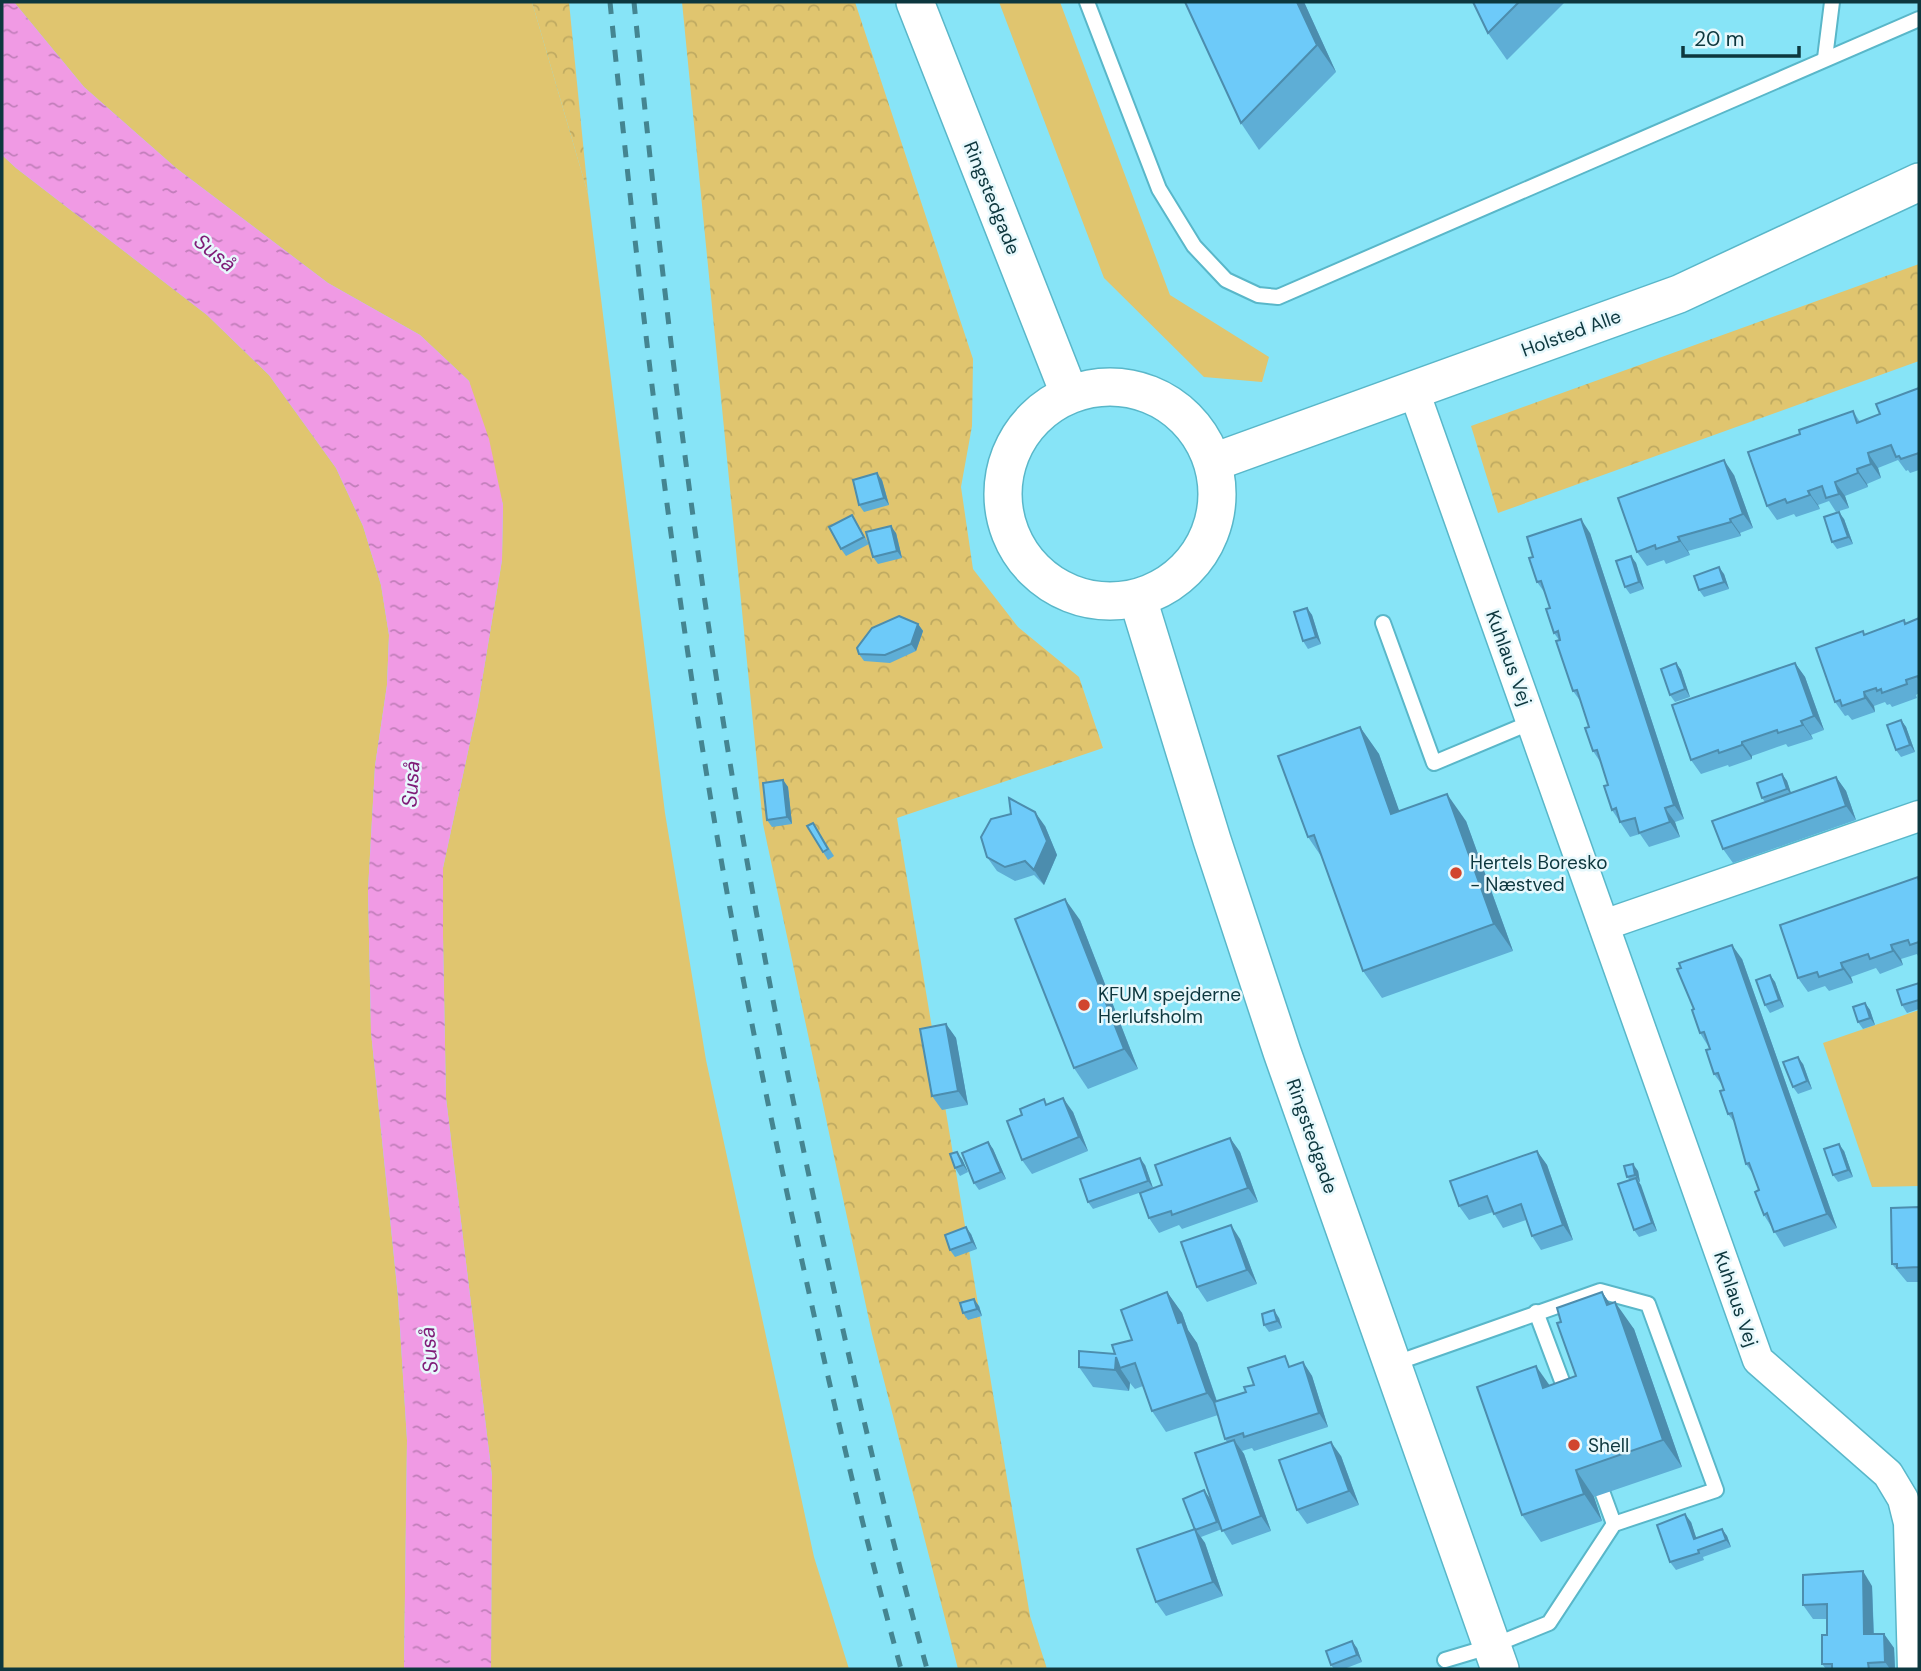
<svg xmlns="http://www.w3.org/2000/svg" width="1921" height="1671" viewBox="0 0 1921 1671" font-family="'DM Sans',sans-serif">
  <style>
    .grass { fill: #e0c56f }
    .forest { fill: url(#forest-crowns) }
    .water { fill: url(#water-ripples) }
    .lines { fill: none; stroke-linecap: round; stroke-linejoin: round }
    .service-casing { stroke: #59b7c9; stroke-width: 18 }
    .minor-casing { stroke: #59b7c9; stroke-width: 33 }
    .tertiary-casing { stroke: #59b7c9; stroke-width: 40 }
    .service { stroke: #fff; stroke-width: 14 }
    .minor { stroke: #fff; stroke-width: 30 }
    .tertiary { stroke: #fff; stroke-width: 37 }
    .rail { stroke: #448591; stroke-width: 5; stroke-dasharray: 12 12; stroke-linecap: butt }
    .wall { fill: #5eaed6 }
    .shaded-wall { fill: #4c8dae }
    .building { fill: #6dcaf9; stroke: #4c8dae; stroke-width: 2 }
    .poi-dot { fill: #d1452e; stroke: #e7f8fc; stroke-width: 2.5 }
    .labels { text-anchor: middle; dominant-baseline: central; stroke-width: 5; stroke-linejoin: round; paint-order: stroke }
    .street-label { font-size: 19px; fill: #0d373e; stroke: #e7f8fc }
    .poi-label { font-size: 19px; fill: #0d373e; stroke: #e7f8fc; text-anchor: start }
    .water-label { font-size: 21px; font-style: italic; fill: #7f1b77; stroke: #e7f8fc }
  </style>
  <defs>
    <pattern id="forest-crowns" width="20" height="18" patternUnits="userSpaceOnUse" patternTransform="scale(1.75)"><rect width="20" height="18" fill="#e0c56f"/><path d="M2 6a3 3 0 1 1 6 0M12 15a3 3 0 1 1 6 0" fill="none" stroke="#bfaa61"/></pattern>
    <pattern id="water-ripples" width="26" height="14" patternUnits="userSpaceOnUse" patternTransform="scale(1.75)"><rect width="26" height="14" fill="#f09ae4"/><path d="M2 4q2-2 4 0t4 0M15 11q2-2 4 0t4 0" fill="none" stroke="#c17eba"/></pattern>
  </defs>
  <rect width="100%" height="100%" fill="#87e4f7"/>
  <!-- grass -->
  <g class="grass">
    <path d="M14,2H532L588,194L665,813L706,1060L814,1557L849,1669H491L492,1476L446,1098L443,936V868L478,705L502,560L503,505L469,381L420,335L328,283L176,168L84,87Z"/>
    <path d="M999,2H1060L1170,295L1269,357L1262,382L1204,377L1104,278Z"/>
    <path d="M2,155L16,168L207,315L269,375L336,468L363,526L381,585L389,635L387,685L375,766L368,890L371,1032L398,1297L407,1440L404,1669H2Z"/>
    <path d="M1919,1010V1186L1872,1187L1823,1043Z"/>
  </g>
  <!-- forest -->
  <g class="forest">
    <path d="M532,2H569L588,194Z"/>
    <path d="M682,2H855L973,359L972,426L961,487L973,569L1018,627L1079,677L1103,748L897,818L1030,1616L1047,1669H958L872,1334L763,824Z"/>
    <path d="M1919,264V361L1498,513L1471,426Z"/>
  </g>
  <!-- water -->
  <path class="water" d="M2,2H14L84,87L176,168L328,283L420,335L469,381L489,439L503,505L502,560L478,705L443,868V936L446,1098L492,1476L491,1669H404L407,1440L398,1296L371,1032L368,890L375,766L387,685L389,635L381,585L363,526L336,468L269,375L207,315L16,168L2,155Z"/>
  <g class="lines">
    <defs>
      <g id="service">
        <path d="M1087,2L1159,189L1194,246L1226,280L1258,295L1278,297L1919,19"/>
        <path d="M1825,58L1832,2"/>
        <path d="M1383,623L1434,763L1532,722"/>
        <path d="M1536,1312L1568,1397"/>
        <path d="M1393,1364L1600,1291L1648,1304L1716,1490L1614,1524L1549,1623L1492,1646L1445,1660"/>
        <path d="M1603,1494L1614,1524"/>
      </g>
      <g id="minor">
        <path d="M1414,391L1758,1360L1888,1474L1903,1499L1909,1523L1913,1669"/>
        <path d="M1604,925L1919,816"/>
      </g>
      <g id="tertiary">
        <path d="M915,2L1069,393"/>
        <circle cx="1110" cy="494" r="107"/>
        <path d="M1214,462L1679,294L1919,182"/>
        <path d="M1138,599L1212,840L1282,1052L1500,1669"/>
      </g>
    </defs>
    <!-- service casing -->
    <use href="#service" class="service-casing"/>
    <!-- minor casing -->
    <use href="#minor" class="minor-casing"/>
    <!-- tertiary casing -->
    <use href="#tertiary" class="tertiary-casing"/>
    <!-- service -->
    <use href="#service" class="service"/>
    <!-- minor -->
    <use href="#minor" class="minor"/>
    <!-- tertiary -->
    <use href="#tertiary" class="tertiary"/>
    <!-- rail -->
    <g class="rail">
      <path d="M610,2C634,242 661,482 698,720C728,914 767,1106 810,1297C838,1422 867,1546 901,1669"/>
      <path d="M634,2C658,242 685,482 723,720C756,925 797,1128 843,1330C869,1444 896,1557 927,1669"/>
    </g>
  </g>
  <!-- wall -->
  <g class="wall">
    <path d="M1185,2H1304L1336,72L1259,150L1241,123Z"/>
    <path d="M1473,2H1565L1507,60L1488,33Z"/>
    <path d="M1919,388V470L1910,473L1908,470L1906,471L1898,460L1878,468L1881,478L1867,484L1868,487L1845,496L1849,508L1836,512L1829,501L1818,505L1820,509L1796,517L1794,514L1777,520L1767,506L1800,434L1853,411L1860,422L1880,414Z"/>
    <path d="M1734,475L1753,528L1740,533L1741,536L1688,551L1690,555L1666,564L1664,560L1647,566L1637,552Z"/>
    <path d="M882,480L889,505L864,512L859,505Z"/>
    <path d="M852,515L869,544L846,556L841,549Z"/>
    <path d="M1844,519L1853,544L1837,549L1832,542Z"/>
    <path d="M896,533L902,558L878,564L873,557Z"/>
    <path d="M1590,533L1684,819L1675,822L1680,837L1649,847L1640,834L1630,837L1612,810L1608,785L1601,763L1593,751L1589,727L1581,702L1573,691L1559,640L1554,633L1550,608L1545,593L1537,582Z"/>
    <path d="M1631,556L1636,563L1644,589L1630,594L1625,587Z"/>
    <path d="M1724,574L1729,589L1704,597L1699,590Z"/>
    <path d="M1307,608L1312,615L1321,644L1308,649L1303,641Z"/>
    <path d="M1919,618V693L1916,695L1917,698L1892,707L1890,704L1887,705L1885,702L1874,706L1875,712L1852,720L1848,715L1845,716L1835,702L1865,635L1906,623Z"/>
    <path d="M918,624L923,631L916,651L890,663L864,661L859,654Z"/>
    <path d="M1676,663L1681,670L1690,697L1675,702L1670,695Z"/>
    <path d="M1795,663L1805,677L1824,730L1811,735L1813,739L1788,747L1786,744L1752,756V759L1729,767L1728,765L1701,774L1691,760Z"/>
    <path d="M1901,720L1906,727L1915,752L1901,757L1896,750Z"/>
    <path d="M1360,727L1379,754L1399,811L1466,821L1513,951L1382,998L1363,971L1323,859L1308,837Z"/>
    <path d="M1782,774L1787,781L1791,793L1836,777L1846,791L1856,820L1733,863L1723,849L1765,802L1762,798Z"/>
    <path d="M783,780L788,787L792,824L772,827L767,820Z"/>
    <path d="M813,823L834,856L828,860L823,852Z"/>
    <path d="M1045,826L1057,855L1044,885L1034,875L1015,881L997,871L987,857Z"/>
    <path d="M1919,879V958L1917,954L1901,959L1903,965L1880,974L1876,968L1851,977L1853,983L1829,991L1825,986L1808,992L1798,978Z"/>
    <path d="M1080,920L1138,1069L1088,1089L1074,1068Z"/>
    <path d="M1742,959L1837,1228L1784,1247L1764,1215L1759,1190L1753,1174L1746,1164L1735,1123L1728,1114L1724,1090L1722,1085L1714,1074L1710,1049L1700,1033L1694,1009Z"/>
    <path d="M1770,975L1775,982L1784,1007L1770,1013L1765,1005Z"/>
    <path d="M1919,983V1009L1907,1013L1902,1005Z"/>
    <path d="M1865,1003L1870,1010L1875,1025L1863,1029L1858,1022Z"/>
    <path d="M946,1024L956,1038L968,1105L942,1110L932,1096Z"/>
    <path d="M1803,1064L1812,1089L1798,1094L1793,1087Z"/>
    <path d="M1047,1105L1073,1112L1088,1151L1032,1174L1022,1160Z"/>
    <path d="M1230,1138L1240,1152L1258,1202L1182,1229L1179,1225L1159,1233L1149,1218Z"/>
    <path d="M988,1142L993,1149L1006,1179L979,1190L974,1183Z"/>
    <path d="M1537,1151L1547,1165L1573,1240L1541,1250L1532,1236L1526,1220L1503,1228L1493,1212L1469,1220L1459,1206Z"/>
    <path d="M1844,1151L1853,1177L1838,1182L1833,1175Z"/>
    <path d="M962,1159L968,1172L960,1176L955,1168Z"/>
    <path d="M1145,1165L1153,1188L1093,1209L1088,1202Z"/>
    <path d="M1638,1171L1640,1182H1639L1657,1231L1639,1237L1634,1230L1630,1180L1627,1177Z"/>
    <path d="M1919,1207V1282H1907L1892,1264Z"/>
    <path d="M971,1234L977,1249L955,1257L950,1250Z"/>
    <path d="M1240,1239L1257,1284L1207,1302L1197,1287Z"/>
    <path d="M1167,1292L1182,1313L1188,1330L1197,1343L1217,1401L1246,1392L1254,1385L1292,1366L1303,1362L1312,1376L1328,1427L1254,1451L1252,1448L1242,1451L1244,1454L1271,1531L1232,1545L1222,1529L1201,1537L1205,1543L1223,1596L1166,1616L1156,1602L1195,1529L1209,1497L1218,1518L1227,1442L1225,1439L1218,1415L1166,1432L1152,1411L1143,1386L1135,1389L1130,1383L1129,1391L1093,1387L1079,1367L1115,1354L1132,1340Z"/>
    <path d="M1602,1292L1610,1304L1634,1329L1682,1467L1594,1497L1602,1521L1541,1542L1522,1515L1549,1386L1576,1376L1561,1322Z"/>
    <path d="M979,1306L982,1316L968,1320L963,1313Z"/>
    <path d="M1279,1318L1282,1328L1269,1332L1264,1325Z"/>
    <path d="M1341,1456L1359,1505L1307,1524L1297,1510Z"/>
    <path d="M1691,1522L1696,1538L1722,1529L1727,1536L1731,1547L1703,1557L1704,1560L1676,1570L1670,1562Z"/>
    <path d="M1872,1586L1874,1634H1884L1894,1648L1895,1669H1826L1822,1664L1827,1635V1619H1813L1803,1605Z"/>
    <path d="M1357,1648L1362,1662L1344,1669H1334L1331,1665Z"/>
  </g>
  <!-- shaded-wall -->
  <g class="shaded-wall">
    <path d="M1297,2H1304L1336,72L1317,45Z"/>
    <path d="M1868,453L1878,468L1881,478L1871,464Z"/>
    <path d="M1724,460L1734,475L1753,528L1743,514Z"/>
    <path d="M1857,469L1867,484L1868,487L1858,473Z"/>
    <path d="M877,473L882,480L889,505L884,498Z"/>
    <path d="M1835,482L1845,496L1849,508L1839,494Z"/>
    <path d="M1808,491L1818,505L1820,509L1810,495Z"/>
    <path d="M1839,512L1844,519L1853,544L1848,537Z"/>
    <path d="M1581,519L1590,533L1684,819L1674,805Z"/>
    <path d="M1730,519L1740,533L1741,536L1731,522Z"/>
    <path d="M891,526L896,533L902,558L897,551Z"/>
    <path d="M1678,537L1688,551L1690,555L1680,541Z"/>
    <path d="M1631,556L1636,563L1644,589L1639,582Z"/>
    <path d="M1719,567L1724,574L1729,589L1724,582Z"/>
    <path d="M1307,608L1312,615L1321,644L1316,637Z"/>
    <path d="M918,624L923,631L916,651L911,644Z"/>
    <path d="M1676,663L1681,670L1690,697L1685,689Z"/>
    <path d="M1795,663L1805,677L1824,730L1814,716Z"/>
    <path d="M1864,692L1874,706L1875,712L1865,698Z"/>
    <path d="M1901,720L1906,727L1915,752L1910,745Z"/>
    <path d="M1801,721L1811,735L1813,739L1803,725Z"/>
    <path d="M1360,727L1379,754L1410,841L1391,814Z"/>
    <path d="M1742,742L1752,756V759L1742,745Z"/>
    <path d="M1782,774L1787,781L1792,796L1787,789Z"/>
    <path d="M1836,777L1846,791L1856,820L1846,806Z"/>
    <path d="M783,780L788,787L792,824L787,817Z"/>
    <path d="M1447,794L1466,821L1513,951L1494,924Z"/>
    <path d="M1665,808L1675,822L1680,837L1670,822Z"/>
    <path d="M1035,812L1045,826L1057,855L1044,885L1034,870Z"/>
    <path d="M1065,899L1080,920L1138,1069L1124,1049Z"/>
    <path d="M1732,945L1742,959L1837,1228L1827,1214Z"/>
    <path d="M1891,945L1901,959L1903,965L1893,951Z"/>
    <path d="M1841,963L1851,977L1853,983L1843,969Z"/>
    <path d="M1770,975L1775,982L1784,1007L1779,1000Z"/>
    <path d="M1865,1003L1870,1010L1875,1025L1870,1018Z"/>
    <path d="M946,1024L956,1038L968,1105L958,1091Z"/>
    <path d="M1798,1057L1803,1064L1812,1089L1807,1081Z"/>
    <path d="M1063,1098L1073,1112L1088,1151L1079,1137Z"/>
    <path d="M1230,1138L1240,1152L1258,1202L1248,1188Z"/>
    <path d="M988,1142L993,1149L1006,1179L1001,1172Z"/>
    <path d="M1839,1144L1844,1151L1853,1177L1848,1170Z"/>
    <path d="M1537,1151L1547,1165L1573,1240L1563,1225Z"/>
    <path d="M957,1152L962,1159L968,1172L963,1165Z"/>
    <path d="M1140,1158L1145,1165L1153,1188L1148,1181Z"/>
    <path d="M1633,1164L1638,1171L1640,1182L1635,1175Z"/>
    <path d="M1636,1178L1641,1185L1657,1231L1652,1223Z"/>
    <path d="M1231,1225L1240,1239L1257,1284L1247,1270Z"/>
    <path d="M966,1227L971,1234L977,1249L972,1242Z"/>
    <path d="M1167,1292L1182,1313L1188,1330L1197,1343L1221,1414L1207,1393L1178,1323Z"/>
    <path d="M1602,1292L1620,1318L1615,1302L1634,1329L1682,1467L1663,1440Z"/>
    <path d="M974,1299L979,1306L982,1316L977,1309Z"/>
    <path d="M1274,1310L1279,1318L1282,1328L1277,1321Z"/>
    <path d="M1116,1357L1120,1368L1130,1383L1129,1391L1115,1370Z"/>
    <path d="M1303,1362L1312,1376L1328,1427L1319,1413Z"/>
    <path d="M1536,1366L1555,1393L1543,1388Z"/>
    <path d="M1234,1440L1244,1454L1271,1531L1261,1516Z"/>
    <path d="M1331,1442L1341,1456L1359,1505L1349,1491Z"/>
    <path d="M1576,1470L1594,1497L1602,1521L1584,1494Z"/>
    <path d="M1204,1490L1209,1497L1222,1529L1217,1522Z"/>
    <path d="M1685,1514L1691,1522L1699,1546L1694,1539Z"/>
    <path d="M1195,1529L1205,1543L1223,1596L1213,1582Z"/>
    <path d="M1722,1529L1727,1536L1731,1547L1726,1540Z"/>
    <path d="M1863,1571L1872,1586L1874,1648L1864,1634Z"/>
    <path d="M1884,1634L1894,1648L1895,1669H1890L1885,1662Z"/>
    <path d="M1352,1641L1357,1648L1362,1662L1357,1655Z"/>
  </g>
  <!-- building -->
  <g class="building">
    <path d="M1185,2H1297L1317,45L1241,123Z"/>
    <path d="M1473,2H1519L1488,33Z"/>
    <path d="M1919,388V453L1901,459L1899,456L1896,457L1891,445L1868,453L1871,464L1857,469L1858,473L1835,482L1839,494L1826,498L1822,486L1808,491L1810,495L1787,503L1785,499L1767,506L1748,452L1800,434L1799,430L1853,411L1857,423L1880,414L1876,404Z"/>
    <path d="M1724,460L1743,514L1730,519L1731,522L1678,537L1680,541L1656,549L1655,545L1637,552L1618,498Z"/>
    <path d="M877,473L884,498L859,505L853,480Z"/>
    <path d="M1839,512L1848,537L1832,542L1824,517Z"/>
    <path d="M852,515L864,537L841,549L829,527Z"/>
    <path d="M1581,519L1674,805L1665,808L1670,822L1639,833L1635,818L1620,822L1616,808L1612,810L1604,786L1608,785L1597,750L1593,751L1585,728L1589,727L1577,690L1573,691L1556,641L1560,640L1558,631L1554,633L1546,609L1550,608L1541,581L1537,582L1529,558L1533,557L1527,537Z"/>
    <path d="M891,526L897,551L873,557L866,532Z"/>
    <path d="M1631,556L1639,582L1625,587L1616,561Z"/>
    <path d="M1719,567L1724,582L1699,590L1694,576Z"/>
    <path d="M1307,608L1316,637L1303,641L1294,612Z"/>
    <path d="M899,616L918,624L911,644L885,655L859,654L857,648L872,628Z"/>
    <path d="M1919,618V679L1918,676L1906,680L1907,684L1882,693L1881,689L1877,691L1876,688L1864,692L1865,698L1842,706L1840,700L1835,702L1816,648L1863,631L1864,635L1904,620L1905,624Z"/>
    <path d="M1676,663L1685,689L1670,695L1661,669Z"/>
    <path d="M1795,663L1814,716L1801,721L1803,725L1778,733L1777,730L1742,742V745L1719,753L1718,750L1691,760L1672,705Z"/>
    <path d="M1901,720L1910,745L1896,750L1887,725Z"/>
    <path d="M1360,727L1391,814L1447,794L1494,924L1363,971L1314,835L1308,837L1278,756Z"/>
    <path d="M1782,774L1787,789L1762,798L1757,783Z"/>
    <path d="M1836,777L1846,806L1723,849L1712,821Z"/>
    <path d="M783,780L787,817L767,820L763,783Z"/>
    <path d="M1009,798L1035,812L1047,841L1034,870L1025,861L1005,867L987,857L981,837L991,819L1011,814Z"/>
    <path d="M813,823L828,849L823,852L807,826Z"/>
    <path d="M1918,877L1919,881V942L1910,945L1908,940L1891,945L1893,951L1870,959L1868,954L1841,963L1843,969L1819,977L1817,972L1798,978L1780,925Z"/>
    <path d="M1065,899L1124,1049L1074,1068L1015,919Z"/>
    <path d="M1732,945L1827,1214L1774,1232L1767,1213L1764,1215L1755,1192L1759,1190L1749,1163L1746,1164L1732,1113L1728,1114L1720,1091L1724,1090L1718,1073L1714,1074L1706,1050L1710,1049L1704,1032L1700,1033L1692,1010L1694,1009L1677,969L1681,968L1679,963Z"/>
    <path d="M1770,975L1779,1000L1765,1005L1756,980Z"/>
    <path d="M1919,983V1000L1902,1005L1897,990Z"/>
    <path d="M1865,1003L1870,1018L1858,1022L1853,1007Z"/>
    <path d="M946,1024L958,1091L932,1096L920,1029Z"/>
    <path d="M1798,1057L1807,1081L1793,1087L1783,1062Z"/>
    <path d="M1063,1098L1079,1137L1022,1160L1007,1121L1022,1115L1020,1109L1044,1099L1046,1105Z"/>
    <path d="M1230,1138L1248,1188L1172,1215L1171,1211L1149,1218L1140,1193L1162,1185L1155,1165Z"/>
    <path d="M988,1142L1001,1172L974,1183L962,1153Z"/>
    <path d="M1839,1144L1848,1170L1833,1175L1824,1149Z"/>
    <path d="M1537,1151L1563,1225L1532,1236L1521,1204L1494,1214L1487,1196L1459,1206L1450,1181Z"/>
    <path d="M957,1152L963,1165L955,1168L950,1154Z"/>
    <path d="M1140,1158L1148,1181L1088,1202L1080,1179Z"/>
    <path d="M1633,1164L1635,1175L1627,1177L1624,1166Z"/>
    <path d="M1636,1178L1652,1223L1634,1230L1618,1184Z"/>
    <path d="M1919,1207V1267L1897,1268V1264H1892L1891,1208Z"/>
    <path d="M1231,1225L1247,1270L1197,1287L1181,1242Z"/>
    <path d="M966,1227L972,1242L950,1250L945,1235Z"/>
    <path d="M1167,1292L1178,1323L1182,1322L1207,1393L1152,1411L1135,1363L1120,1368L1116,1357L1115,1370L1079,1367V1351L1115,1354L1112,1345L1132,1340L1121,1310Z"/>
    <path d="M1602,1292L1607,1305L1615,1302L1663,1440L1576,1470L1584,1494L1522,1515L1477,1387L1536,1366L1543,1388L1576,1376L1557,1323L1561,1322L1557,1308Z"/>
    <path d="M974,1299L977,1309L963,1313L960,1303Z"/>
    <path d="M1274,1310L1277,1321L1264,1325L1262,1314Z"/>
    <path d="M1285,1356L1289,1367L1303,1362L1319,1413L1244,1437L1243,1433L1225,1439L1214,1402L1246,1392L1244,1387L1254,1385L1248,1368Z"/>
    <path d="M1234,1440L1261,1516L1222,1531L1195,1453Z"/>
    <path d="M1331,1442L1349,1491L1297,1510L1279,1460Z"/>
    <path d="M1204,1490L1217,1522L1195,1530L1183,1499Z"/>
    <path d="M1685,1514L1694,1539L1722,1529L1726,1540L1698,1550L1699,1553L1670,1562L1657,1525Z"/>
    <path d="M1195,1529L1213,1582L1156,1602L1137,1549Z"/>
    <path d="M1863,1571L1864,1634H1884L1885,1662L1868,1663L1869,1669H1832V1664H1822V1635H1827V1604L1803,1605V1575Z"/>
    <path d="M1352,1641L1357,1655L1331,1665L1326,1651Z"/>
  </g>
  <!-- markers -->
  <g class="poi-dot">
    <circle cx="1456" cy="873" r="7"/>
    <circle cx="1084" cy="1005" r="7"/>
    <circle cx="1574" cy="1445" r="7"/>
  </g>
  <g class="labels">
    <!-- street labels -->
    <g class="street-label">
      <text transform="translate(992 198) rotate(68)">Ringstedgade</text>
      <text transform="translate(1571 333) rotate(-20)">Holsted Alle</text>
      <text transform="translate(1509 658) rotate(70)">Kuhlaus Vej</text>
      <text transform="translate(1312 1136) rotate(71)">Ringstedgade</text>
      <text transform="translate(1736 1299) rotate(71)">Kuhlaus Vej</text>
    </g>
    <!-- poi labels -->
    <g class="poi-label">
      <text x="1470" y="862">Hertels Boresko<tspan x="1470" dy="22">- Næstved</tspan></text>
      <text x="1098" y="994">KFUM spejderne<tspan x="1098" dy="22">Herlufsholm</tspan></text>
      <text x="1588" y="1445">Shell</text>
    </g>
    <!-- water labels -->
    <g class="water-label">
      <text transform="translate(215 253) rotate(39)">Suså</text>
      <text transform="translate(411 784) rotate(-86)">Suså</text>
      <text transform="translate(429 1350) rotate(-95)">Suså</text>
    </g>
  </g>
  <!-- border -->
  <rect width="1921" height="1671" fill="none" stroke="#0d373e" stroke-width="7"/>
  <!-- scale -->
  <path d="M1683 46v10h116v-10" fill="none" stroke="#0d373e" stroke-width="3.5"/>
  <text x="1694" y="46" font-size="21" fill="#0d373e" stroke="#e7f8fc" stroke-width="5" paint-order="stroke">20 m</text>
</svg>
